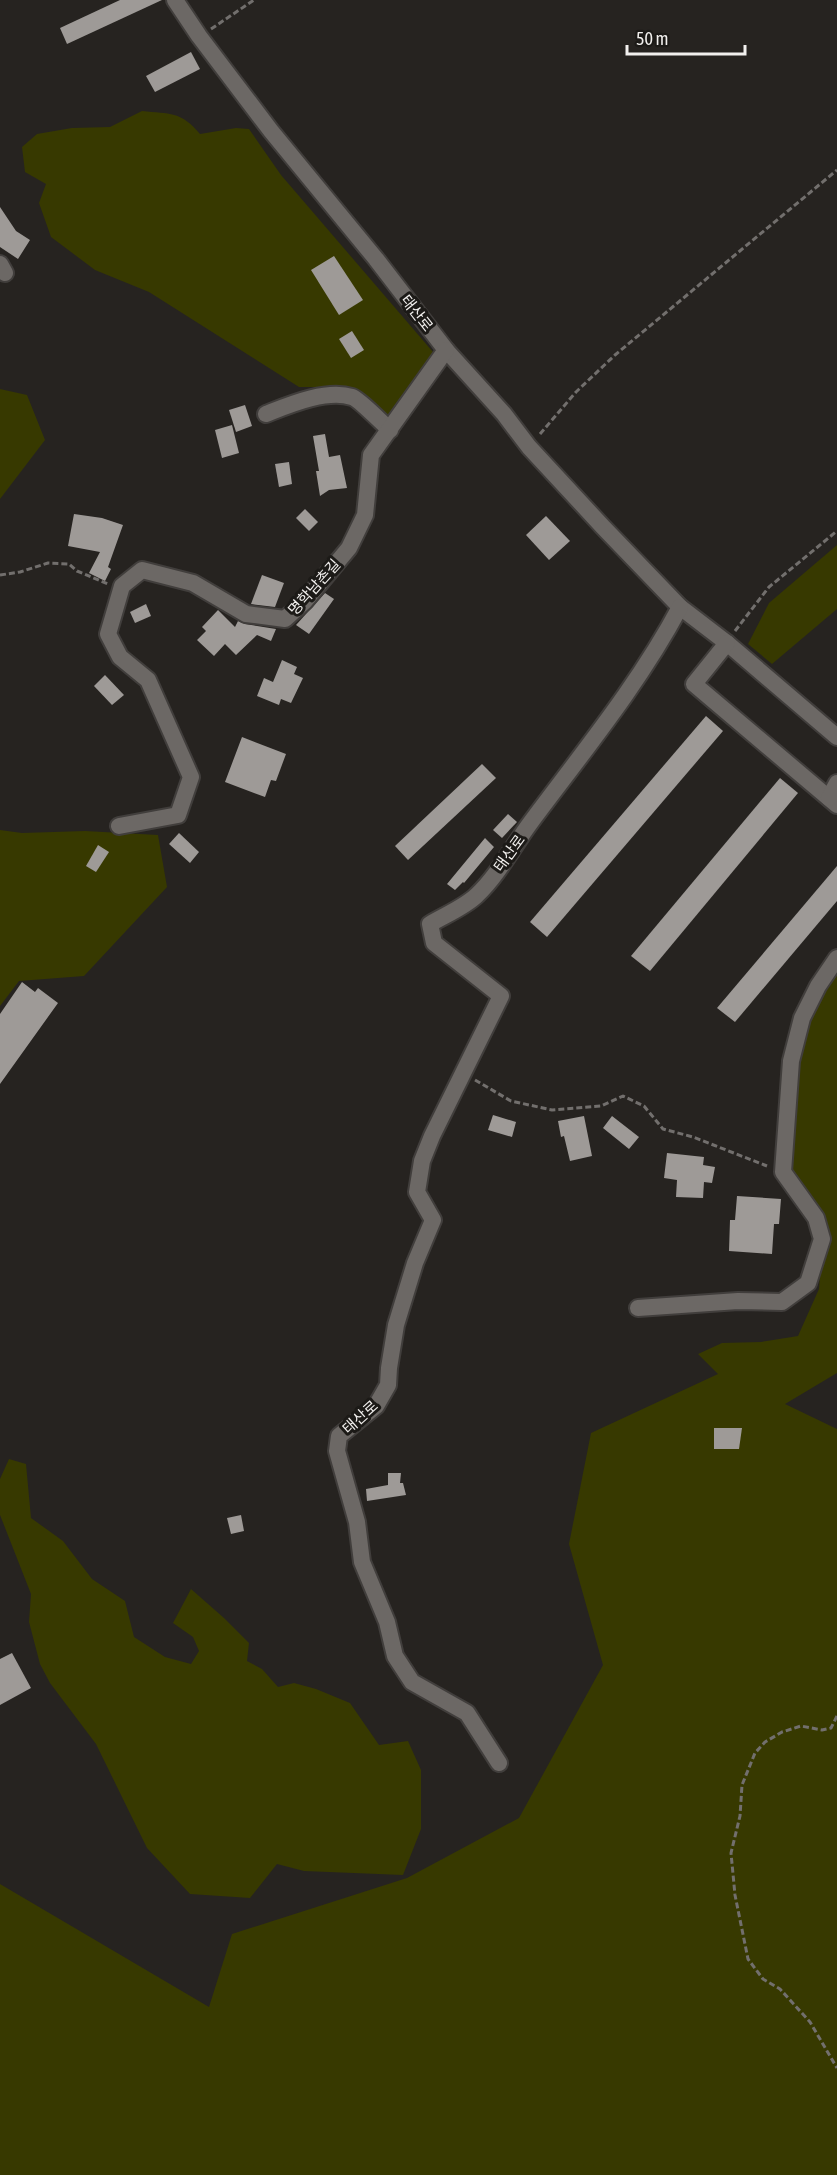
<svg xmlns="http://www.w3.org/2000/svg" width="837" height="2175" viewBox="0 0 837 2175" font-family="'Asap Condensed','Noto Sans KR',sans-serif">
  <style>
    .green { fill: #373900 }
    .building { fill: #9e9a97 }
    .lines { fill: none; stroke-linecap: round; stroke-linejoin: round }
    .minor-casing { stroke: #413e3c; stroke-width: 20 }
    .path { stroke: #726f6d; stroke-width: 3; stroke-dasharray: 6 3; stroke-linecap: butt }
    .minor { stroke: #6c6865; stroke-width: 16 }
    .labels { text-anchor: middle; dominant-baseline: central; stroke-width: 6; stroke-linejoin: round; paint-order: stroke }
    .street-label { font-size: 15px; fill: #f2f0ee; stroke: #1c1a17 }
  </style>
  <rect width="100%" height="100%" fill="#262320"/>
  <!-- green -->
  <g class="green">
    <path d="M142,111C170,114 181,111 200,134L236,128L249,129L281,175L433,352L390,424L351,387H299L149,292L95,270L51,237L39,203L46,184L25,172L22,147L37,134L72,128L110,127Z"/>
    <path d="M0,389L27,395L45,440L0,499Z"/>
    <path d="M837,545V609L772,664L748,644L769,603Z"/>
    <path d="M0,830L22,833L85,831L158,835L167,887L84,976L19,981L0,1006Z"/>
    <path d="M837,968V1373L785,1404L837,1429V2175H0V1884L209,2007L232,1934L407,1878L519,1818L603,1665L569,1544L591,1433L718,1374L698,1354L722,1343L761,1342L798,1336L819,1289L820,1275L828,1238L789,1167L796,1071L805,1027L822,991Z"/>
    <path d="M9,1459L26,1464L31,1518L63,1541L92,1579L125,1601L134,1637L165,1657L191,1664L199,1651L193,1637L173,1623L191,1589L224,1618L249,1643L247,1661L262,1669L278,1687L294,1683L316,1689L350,1703L379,1745L408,1741L421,1770V1829L403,1875L304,1871L277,1864L250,1898L190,1894L147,1848L96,1744L50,1683L40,1664L29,1622L31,1594L0,1515V1479Z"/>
  </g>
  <!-- building -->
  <g class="building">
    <path d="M120,0H162L67,44L60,28Z"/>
    <path d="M191,52L200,69L155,92L146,76Z"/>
    <path d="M0,207L16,231L30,240L18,259L0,247Z"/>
    <path d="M334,256L363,300L339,315L311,270Z"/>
    <path d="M352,331L364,350L351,358L339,339Z"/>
    <path d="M245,405L252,426L236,432L229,410Z"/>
    <path d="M232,425L239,453L222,458L215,430Z"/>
    <path d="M325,434L329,457L340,455L347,488L329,490L320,496L316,471H319L313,436Z"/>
    <path d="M289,462L292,484L279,487L275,464Z"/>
    <path d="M305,509L318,522L309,531L296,518Z"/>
    <path d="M74,514L102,518L123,525L108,567L111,569L105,581L89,573L100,552L68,546Z"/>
    <path d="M546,516L570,541L549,560L526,535Z"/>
    <path d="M262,575L284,583L275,607L251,604Z"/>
    <path d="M325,593L334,599L309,634L296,625Z"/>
    <path d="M146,604L151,616L135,623L130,612Z"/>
    <path d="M218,610L235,627L238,621L245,624L276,629L271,641L257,635L236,655L225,644L214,656L197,640L206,631L202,627Z"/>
    <path d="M282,660L297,667L294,674L303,678L291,703L281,699L279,705L257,696L264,678L273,682Z"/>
    <path d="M105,675L124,695L112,705L94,686Z"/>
    <path d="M706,716L723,731L547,937L530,922Z"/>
    <path d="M242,737L286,754L276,781L271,780L265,797L225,782Z"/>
    <path d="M482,764L496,778L408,860L395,846Z"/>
    <path d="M780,778L798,793L650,971L631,956Z"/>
    <path d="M508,814L517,822L502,838L493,830Z"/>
    <path d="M179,833L199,852L190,863L169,844Z"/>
    <path d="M485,838L494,847L464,883L463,882L455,890L447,884Z"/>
    <path d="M98,845L109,852L96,872L86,866Z"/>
    <path d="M837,866V901L735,1022L717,1008Z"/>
    <path d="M22,982L35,992L38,988L58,1003L0,1084V1014Z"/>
    <path d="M493,1115L516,1122L512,1137L488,1130Z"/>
    <path d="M584,1116L592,1156L570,1161L564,1136L561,1137L558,1121Z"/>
    <path d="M612,1116L639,1137L629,1149L603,1128Z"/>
    <path d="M667,1153L704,1157L703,1165L715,1167L712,1183L704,1182L703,1198L676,1197L677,1180L664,1178Z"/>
    <path d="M737,1196L781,1199L779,1224H774L772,1254L729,1251L730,1220H735Z"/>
    <path d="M714,1428H742L739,1449H714Z"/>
    <path d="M388,1473H401L400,1483H403L406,1495L367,1501L366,1489L388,1485Z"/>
    <path d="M241,1515L244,1531L231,1534L227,1518Z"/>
    <path d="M12,1653L31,1688L0,1705V1659Z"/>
  </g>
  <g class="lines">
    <defs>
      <g id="minor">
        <path d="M175,0L199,36L271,131L376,259L446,350L504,414L529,447L603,527L680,607L727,643L837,737"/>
        <path d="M0,264L5,273"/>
        <path d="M266,414C289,405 326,389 352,397C359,399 383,424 390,430"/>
        <path d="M727,643L694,684L837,805"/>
        <path d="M829,798L837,783"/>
        <path d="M119,826L178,815L191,777L148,680L120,657L108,634L122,586L142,570L193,583L246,614L285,619L305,601L349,548L365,515L371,455L446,350"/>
        <path d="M638,1308L738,1301L782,1302L808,1283L822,1239L816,1218L783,1172L791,1061L802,1018L818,986L837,958"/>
        <path d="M499,1763L467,1713L412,1682L395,1656L387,1622L362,1562L357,1522L337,1451L339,1436L376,1406L388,1385L389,1368L396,1325L415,1263L433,1220L417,1192L422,1161L432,1136L501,996L434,943L430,924C445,915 465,907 477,895C499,874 513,846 531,822C583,752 639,684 680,607"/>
      </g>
    </defs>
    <!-- minor casing -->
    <use href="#minor" class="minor-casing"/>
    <!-- path -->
    <g class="path">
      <path d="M211,29L254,0"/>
      <path d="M540,434L576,392L615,355L837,170"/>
      <path d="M0,575L20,572L48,563L69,564L77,571L108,584"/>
      <path d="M735,631L769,587L837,531"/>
      <path d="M475,1080L511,1101L552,1110L601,1106L623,1096L644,1106L663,1129L693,1137L767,1166"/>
      <path d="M837,1716L831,1728L822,1730L801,1726L782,1732L765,1742L755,1753L742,1785L740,1816L731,1853L735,1895L748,1959L763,1979L780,1989L810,2022L837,2068"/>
    </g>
    <!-- minor -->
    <use href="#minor" class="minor"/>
  </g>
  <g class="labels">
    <!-- street labels -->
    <g class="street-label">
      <text transform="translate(417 313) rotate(52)">태산로</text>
      <text transform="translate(314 587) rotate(-48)">명학남촌길</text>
      <text transform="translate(509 853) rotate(-54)">태산로</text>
      <text transform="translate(360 1417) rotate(-42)">태산로</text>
    </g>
  </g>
  <!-- scale -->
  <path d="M627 45v9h118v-9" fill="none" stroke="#f2f0ee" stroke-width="3"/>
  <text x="636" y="45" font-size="18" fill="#f2f0ee" stroke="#1c1a17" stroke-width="4.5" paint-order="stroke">50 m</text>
</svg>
